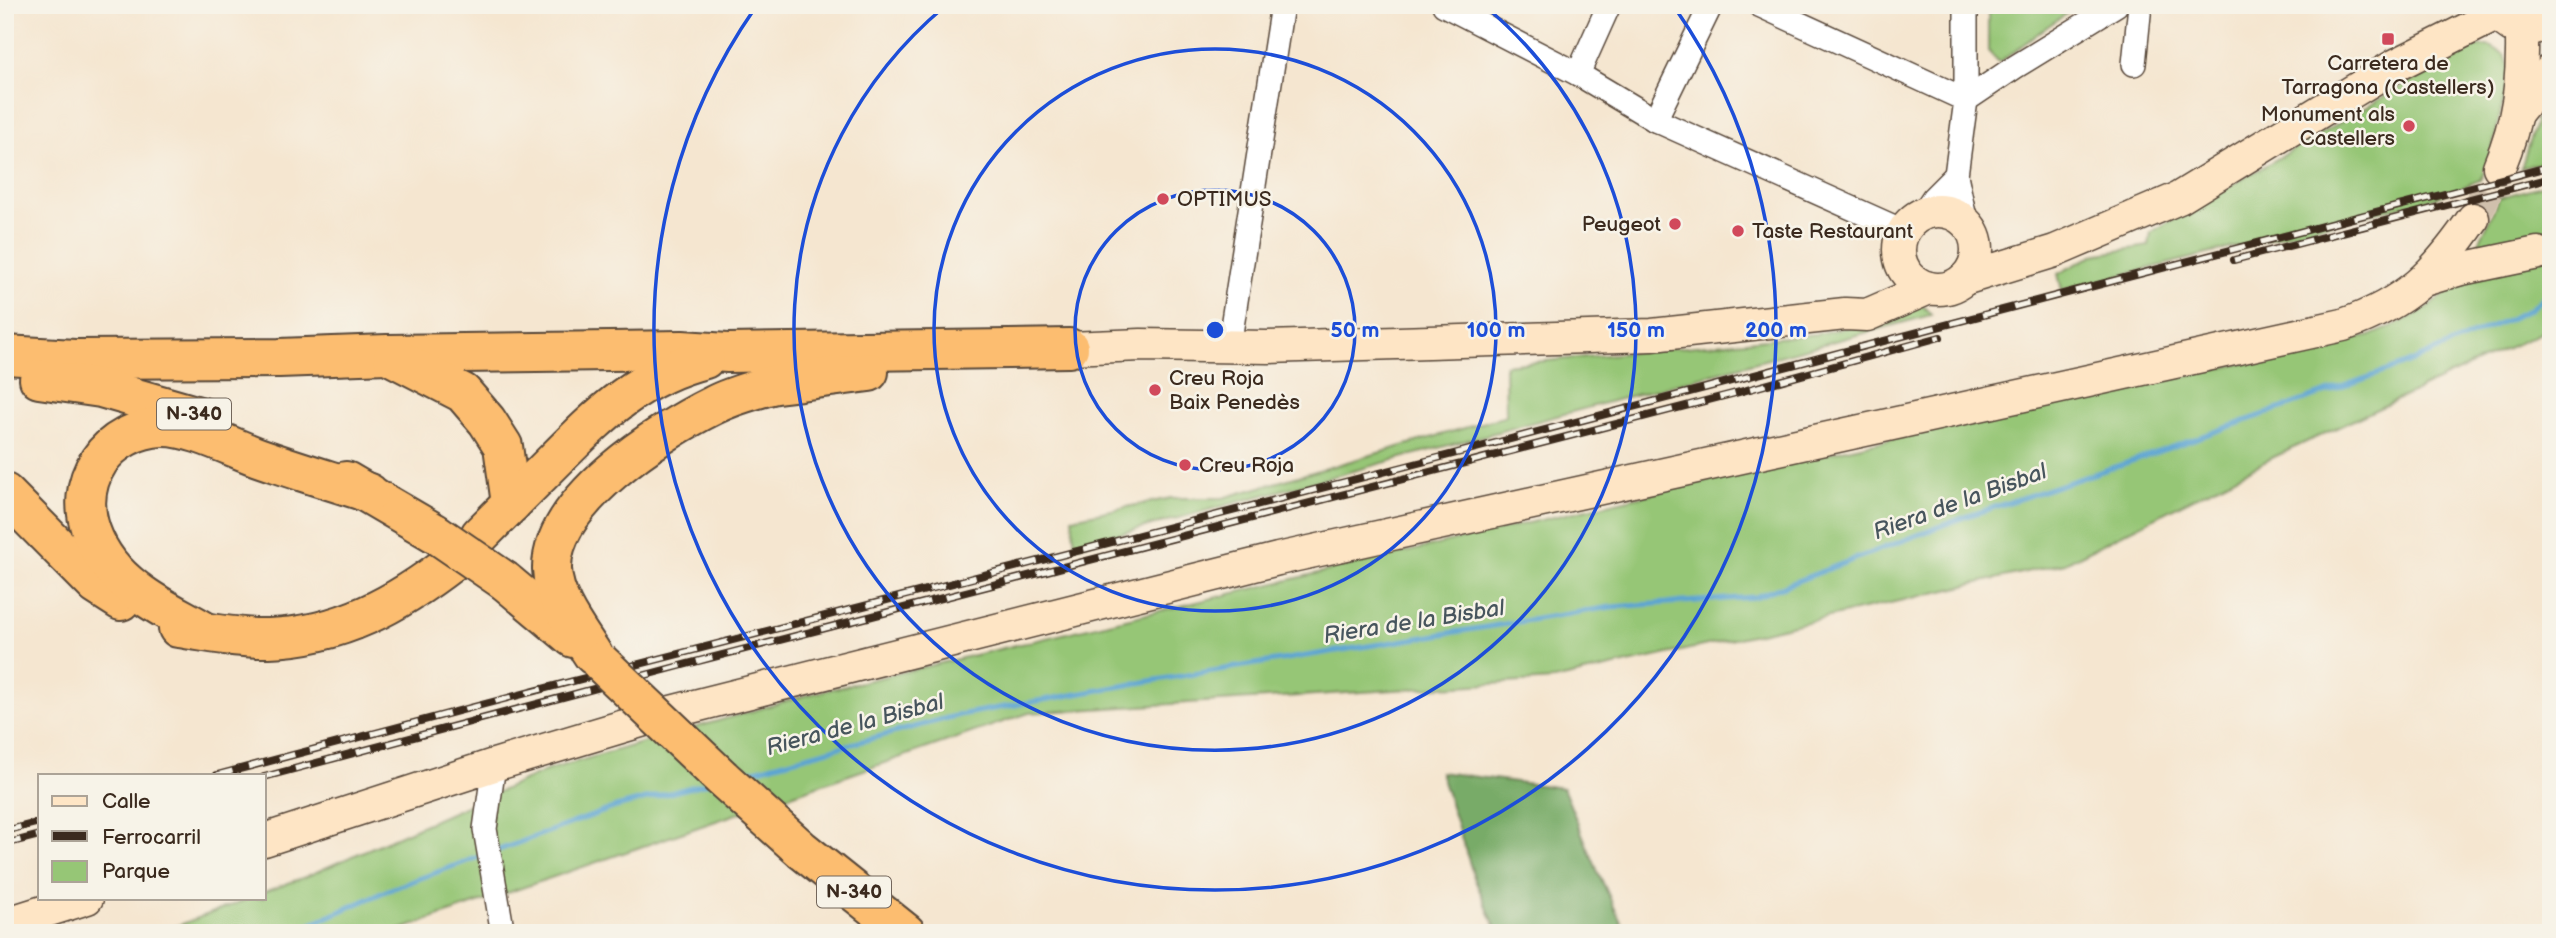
<svg xmlns="http://www.w3.org/2000/svg" width="2556" height="938" viewBox="0 0 2556 938" font-family="'Balsamiq Sans',sans-serif">
  <style>
    .green { fill: #96c676; stroke: #68784a; stroke-width: 2 }
    .forest { fill: #78ab67; stroke: #5a6a42; stroke-width: 2 }
    .lines { fill: none; stroke-linecap: round; stroke-linejoin: round }
    .stream { stroke: #5ca4d3; stroke-width: 5 }
    .secondary-tunnel { stroke: #d0c0ac; stroke-width: 32; stroke-dasharray: 32 16; stroke-linecap: butt }
    .street-casing { stroke: #574639; stroke-width: 26 }
    .secondary-casing { stroke: #574639; stroke-width: 35 }
    .highway-casing { stroke: #574639; stroke-width: 42 }
    .street { stroke: #fff; stroke-width: 23 }
    .secondary { stroke: #fee5c5; stroke-width: 32 }
    .highway { stroke: #fcbd6f; stroke-width: 38 }
    .rail-casing { stroke: #3b2a1e; stroke-width: 8 }
    .rail { stroke: #f7f3e8; stroke-width: 5; stroke-dasharray: 16; stroke-linecap: butt }
    .highway-bridge-casing { stroke: #574639; stroke-width: 42; stroke-linecap: butt }
    .highway-bridge { stroke: #fcbd6f; stroke-width: 38 }
    .ring { fill: none; stroke: #1d4ed8; stroke-width: 3.5 }
    .poi-dot { fill: #d1495b; stroke: #f7f3e8; stroke-width: 2.5 }
    .labels { text-anchor: middle; dominant-baseline: central; stroke-width: 5; stroke-linejoin: round; paint-order: stroke }
    .shield { fill: #f7f3e8; stroke: #73665b; stroke-width: 2 }
    .shield-label { font-size: 19px; font-weight: bold; fill: #3b2a1e }
    .poi-label { font-size: 21px; fill: #3b2a1e; stroke: #f7f3e8; text-anchor: start }
    .water-label { font-size: 23px; font-style: italic; fill: #47555d; stroke: #f7f3e8 }
    .centre { fill: #1d4ed8; stroke: #f7f3e8; stroke-width: 3.5 }
    .ring-label { font-size: 21px; text-anchor: middle; font-weight: bold; fill: #1d4ed8; stroke: #f7f3e8; stroke-width: 5; stroke-linejoin: round; paint-order: stroke }
  </style>
  <rect width="100%" height="100%" fill="#f7f3e8"/>
  <filter id="ink" filterUnits="userSpaceOnUse"><feTurbulence type="fractalNoise" baseFrequency=".0143" numOctaves="2"/><feDisplacementMap in="SourceGraphic" scale="14" xChannelSelector="R" yChannelSelector="G"/><feConvolveMatrix kernelMatrix="1 2 1 2 8 2 1 2 1" color-interpolation-filters="sRGB"/></filter>
  <filter id="wash" filterUnits="userSpaceOnUse"><feTurbulence type="fractalNoise" baseFrequency=".00686" numOctaves="4" result="noise"/><feDisplacementMap in="SourceGraphic" scale="28" xChannelSelector="R" yChannelSelector="G"/><feGaussianBlur stdDeviation="1.57" result="paint"/><feColorMatrix in="noise" values="0 0 0 0 0 0 0 0 0 0 0 0 0 0 0 0 0 1.4 0 .05"/><feComposite in="paint" operator="in"/></filter>
  <g filter="url(#wash)">
    <rect width="100%" height="100%" fill="#f5e6d0"/>
    <!-- green -->
    <g class="green">
      <path d="M1988,5H2080L2045,28L1999,63L1988,51Z"/>
      <path d="M2490,46L2504,54L2510,72L2489,163L2480,180L2438,197L2062,290L2058,274L2093,255L2149,246L2151,232L2470,47Z"/>
      <path d="M2551,95V160L2521,168L2536,120Z"/>
      <path d="M2551,183V328L2274,457L2065,563L1554,680L1029,713L391,933H159L250,898H264V892L305,877L548,770L811,694L1755,469L2370,336C2397,324 2424,313 2446,293C2466,275 2489,224 2498,198Z"/>
      <path d="M1918,300L1931,315L1075,546L1072,518L1171,498H1223L1506,416L1505,365L1816,334L1878,320Z"/>
    </g>
    <!-- forest -->
    <path class="forest" d="M1440,772L1563,788L1598,872L1626,933H1498L1475,880Z"/>
    <g class="lines">
      <!-- stream -->
      <g class="stream">
        <path d="M740,774L959,715L1150,681L1611,607L1755,597L1965,517L2135,460L2406,364L2529,310L2551,290"/>
        <path d="M496,851L616,807L707,783"/>
        <path d="M292,933L388,890L484,855"/>
      </g>
    </g>
  </g>
  <g filter="url(#ink)">
    <g class="lines">
      <!-- secondary-tunnel -->
      <path class="secondary-tunnel" d="M2473,219L2499,167"/>
      <defs>
        <g id="street">
          <path d="M1444,5L1578,74L1655,120L1903,231"/>
          <path d="M1759,5L1966,100L2015,67L2116,5"/>
          <path d="M1966,5V100L1956,175L1966,223"/>
          <path d="M2134,64L2140,5"/>
          <path d="M1578,74L1609,5"/>
          <path d="M1655,120L1711,5"/>
          <path d="M1923,213L1933,198L1956,175"/>
          <path d="M1229,346L1282,5"/>
          <path d="M494,765L485,829L502,928L501,933"/>
        </g>
        <g id="secondary">
          <path d="M2506,22C2522,35 2542,31 2551,12"/>
          <path d="M2518,111L2551,70"/>
          <path d="M2499,167C2519,119 2523,82 2522,30"/>
          <circle cx="1938" cy="250" r="39"/>
          <path d="M1964,279L2055,251L2179,198L2396,65L2500,13"/>
          <path d="M2424,280L2461,269L2538,253"/>
          <path d="M1069,348L1141,345L1268,347L1652,335L1845,314L1867,315L1929,288"/>
          <path d="M264,840L494,765L671,712L1278,559L2343,325C2407,303 2436,273 2473,219"/>
          <path d="M5,924L87,898"/>
        </g>
        <g id="highway">
          <path d="M5,355L75,359L279,358L387,354L682,350L728,353L1069,348"/>
          <path d="M393,357L463,393L487,421L503,446L511,504"/>
          <path d="M39,379L101,388L202,417"/>
          <path d="M346,481L435,533"/>
          <path d="M5,493L96,585L121,601"/>
          <path d="M480,535C506,509 531,484 556,459C602,413 640,375 705,359"/>
          <path d="M505,581L573,638"/>
          <path d="M178,628C208,632 239,639 269,638C340,636 398,604 453,561"/>
          <path d="M204,631C182,618 156,606 136,590C96,560 69,507 99,461C112,441 137,428 162,427C191,426 231,447 258,457C295,470 332,481 369,493"/>
          <path d="M593,655C577,630 553,600 552,569C551,501 659,432 714,405C729,397 747,392 764,387C775,383 788,383 800,381C823,378 846,375 869,372"/>
          <path d="M722,778L802,850L906,933"/>
        </g>
      </defs>
      <!-- street casing -->
      <use href="#street" class="street-casing"/>
      <!-- secondary casing -->
      <use href="#secondary" class="secondary-casing"/>
      <!-- highway casing -->
      <use href="#highway" class="highway-casing"/>
      <!-- street -->
      <use href="#street" class="street"/>
      <!-- secondary -->
      <use href="#secondary" class="secondary"/>
      <!-- highway -->
      <use href="#highway" class="highway"/>
      <defs>
        <g id="rail">
          <path d="M2234,260L2551,178"/>
          <path d="M217,775L500,700L1457,453L2551,166"/>
          <path d="M264,777L687,664L1732,394L1940,337"/>
          <path d="M5,831L40,822"/>
          <path d="M5,844L40,835"/>
        </g>
      </defs>
      <!-- rail casing -->
      <use href="#rail" class="rail-casing"/>
      <!-- rail -->
      <use href="#rail" class="rail"/>
      <defs>
        <g id="highway-bridge">
          <path d="M435,533L505,581"/>
          <path d="M600,662L722,778"/>
        </g>
      </defs>
      <!-- highway-bridge casing -->
      <use href="#highway-bridge" class="highway-bridge-casing"/>
      <!-- highway-bridge -->
      <use href="#highway-bridge" class="highway-bridge"/>
    </g>
  </g>
  <!-- distance rings -->
  <g class="ring">
    <circle cx="1215" cy="330" r="140"/>
    <circle cx="1215" cy="330" r="281"/>
    <path d="M1486 7A421 421 0 1 1 944 7"/>
    <path d="M1675 8A561 561 0 1 1 755 8"/>
  </g>
  <!-- markers -->
  <g class="poi-dot">
    <rect x="2381" y="32" width="14" height="14" rx="3.5"/>
    <circle cx="2409" cy="126" r="7"/>
    <circle cx="1163" cy="199" r="7"/>
    <circle cx="1675" cy="224" r="7"/>
    <circle cx="1738" cy="231" r="7"/>
    <circle cx="1155" cy="390" r="7"/>
    <circle cx="1185" cy="465" r="7"/>
  </g>
  <g class="labels">
    <!-- shield labels -->
    <g class="shield">
      <rect x="157" y="398.5" width="74" height="31" rx="5"/>
      <rect x="817" y="876.5" width="74" height="31" rx="5"/>
    </g>
    <g class="shield-label">
      <text x="194" y="414">N-340</text>
      <text x="854" y="892">N-340</text>
    </g>
    <!-- poi labels -->
    <g class="poi-label">
      <text x="2388" y="63" text-anchor="middle">Carretera de<tspan x="2388" dy="24">Tarragona (Castellers)</tspan></text>
      <text x="2395" y="114" text-anchor="end">Monument als<tspan x="2395" dy="24">Castellers</tspan></text>
      <text x="1177" y="199">OPTIMUS</text>
      <text x="1661" y="224" text-anchor="end">Peugeot</text>
      <text x="1752" y="231">Taste Restaurant</text>
      <text x="1169" y="378">Creu Roja<tspan x="1169" dy="24">Baix Penedès</tspan></text>
      <text x="1199" y="465">Creu Roja</text>
    </g>
    <!-- water labels -->
    <g class="water-label">
      <text transform="translate(1960 502) rotate(-20)">Riera de la Bisbal</text>
      <text transform="translate(1414 622) rotate(-9)">Riera de la Bisbal</text>
      <text transform="translate(855 725) rotate(-15)">Riera de la Bisbal</text>
    </g>
  </g>
  <circle cx="1215" cy="330" r="10" class="centre"/>
  <g class="ring-label">
    <text x="1355" y="337">50 m</text>
    <text x="1496" y="337">100 m</text>
    <text x="1636" y="337">150 m</text>
    <text x="1776" y="337">200 m</text>
  </g>
  <!-- margin -->
  <rect width="2556" height="938" fill="none" stroke="#f7f3e8" stroke-width="28"/>
  <!-- legend -->
  <rect x="38" y="774" width="228" height="126" fill="#f7f3e8" stroke="#aca397" stroke-width="2"/>
  <rect x="52" y="796" width="35" height="10" fill="#fee5c5" stroke="#aca397" stroke-width="2"/>
  <text x="102" y="808" font-size="21" fill="#3b2a1e">Calle</text>
  <rect x="52" y="831" width="35" height="10" fill="#3b2a1e" stroke="#aca397" stroke-width="2"/>
  <text x="102" y="844" font-size="21" fill="#3b2a1e">Ferrocarril</text>
  <rect x="52" y="861" width="35" height="21" fill="#96c676" stroke="#aca397" stroke-width="2"/>
  <text x="102" y="878" font-size="21" fill="#3b2a1e">Parque</text>
</svg>
